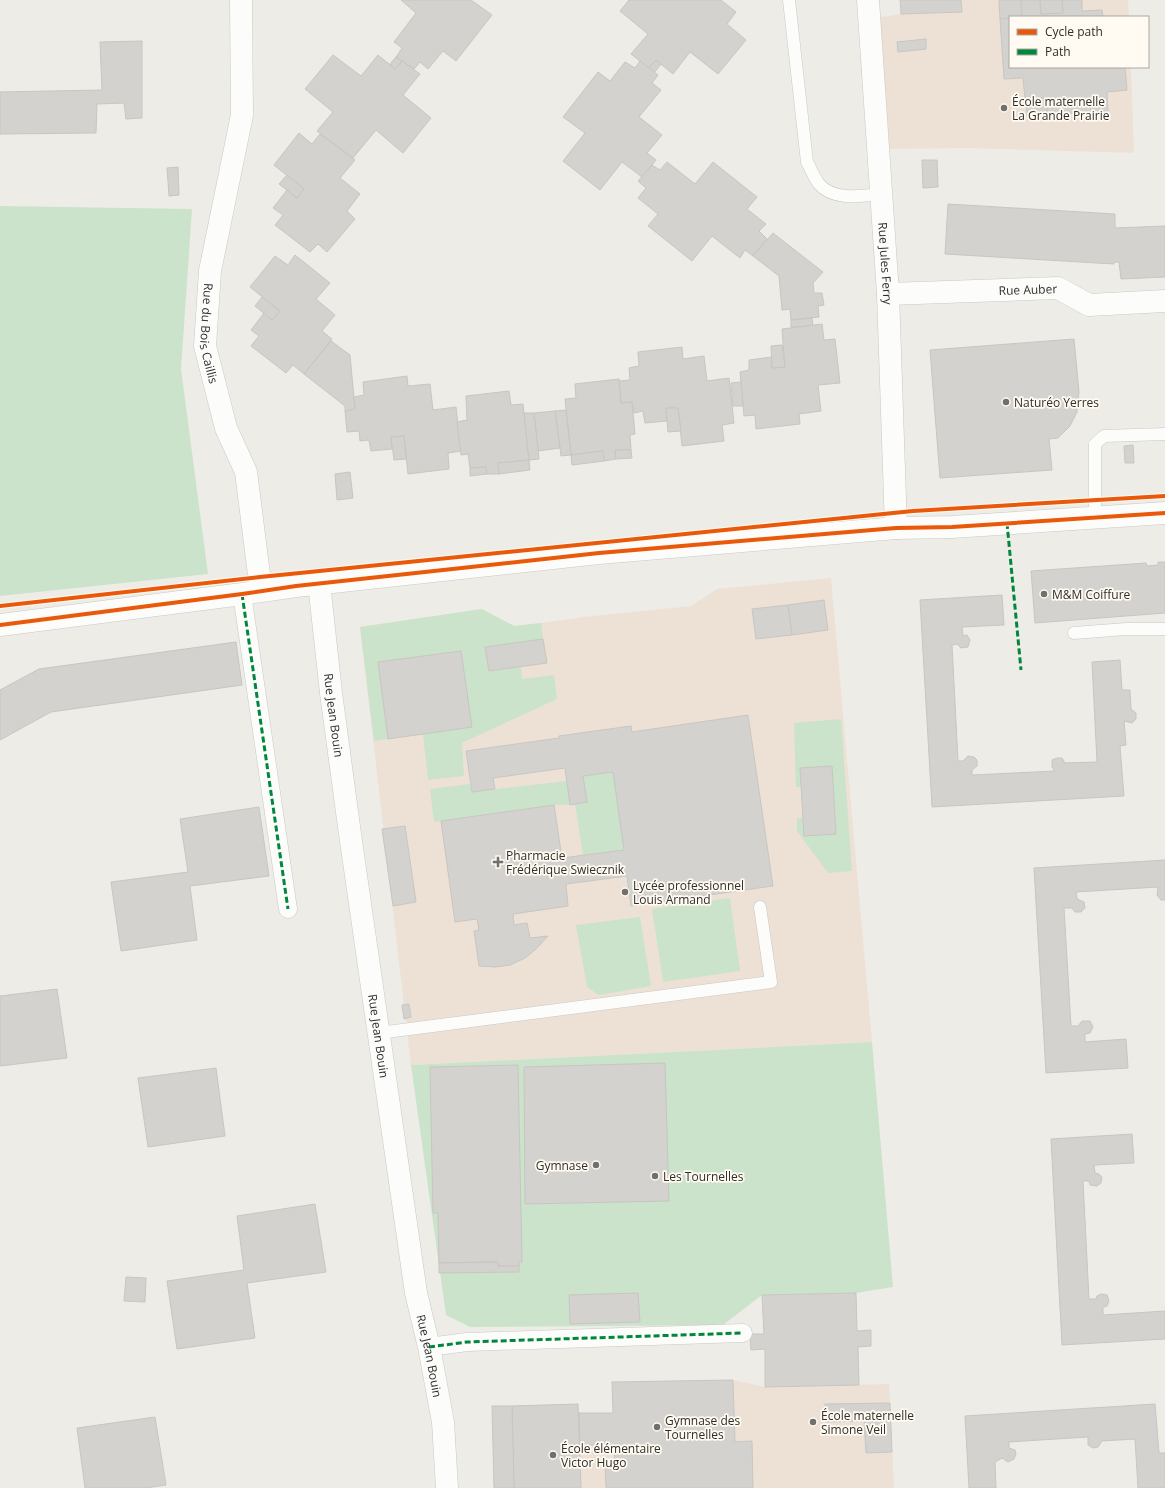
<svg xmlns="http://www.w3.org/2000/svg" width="1165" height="1488" viewBox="0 0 1165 1488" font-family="'Open Sans',sans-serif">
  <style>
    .education { fill: #ede1d6 }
    .green { fill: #cbe3ca }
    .building { fill: #d4d2ce; stroke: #c7c6c1 }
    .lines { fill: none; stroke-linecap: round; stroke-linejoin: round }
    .service-casing { stroke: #cac8c3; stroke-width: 13 }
    .pedestrian-casing { stroke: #cac8c3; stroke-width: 19 }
    .minor-casing { stroke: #cac8c3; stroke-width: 23 }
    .tertiary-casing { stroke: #cac8c3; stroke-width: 23 }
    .service { stroke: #fcfcfb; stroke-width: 12 }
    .pedestrian { stroke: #fcfcfb; stroke-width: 18 }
    .minor { stroke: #fcfcfb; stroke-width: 22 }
    .tertiary { stroke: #fcfcfb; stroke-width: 22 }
    .quiet { stroke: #00873e; stroke-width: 3; stroke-dasharray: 6 3; stroke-linecap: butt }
    .cycleway-casing { stroke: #fffaf2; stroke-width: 6 }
    .cycleway { stroke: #e8590c; stroke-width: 4 }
    .poi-dot { fill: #72706c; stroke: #fffaf2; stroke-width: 1.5 }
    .labels { text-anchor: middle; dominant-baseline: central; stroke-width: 3.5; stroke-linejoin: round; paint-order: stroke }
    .poi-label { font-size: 12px; fill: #302e2a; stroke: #fffaf2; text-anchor: start }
    .street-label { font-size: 12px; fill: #302e2a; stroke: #fffaf2 }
  </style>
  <rect width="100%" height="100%" fill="#eeece6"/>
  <!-- education -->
  <g class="education">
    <path d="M961,0H1128L1129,17H1010V67H1131L1134,153L966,148L878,149L869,19L901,14L961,12Z"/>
    <path d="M831,578L872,1042L411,1065L360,627L482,609L514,626L541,623L584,617L691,606L717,589Z"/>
    <path d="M733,1380L765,1387L889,1384L894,1488H753L752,1441L735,1442Z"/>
    <path d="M578,1404L580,1445H614L615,1465L605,1466L606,1488H494L492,1406Z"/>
  </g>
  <!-- green -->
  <g class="green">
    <path d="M0,206L192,209L181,369L208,574L0,596Z"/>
    <path d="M482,609L514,626L541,623L543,639L486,647L489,671L521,667L522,679L554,675L557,699L462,743L464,776L428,780L423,734L471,727L461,651L378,662L388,739L374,741L360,627Z"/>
    <path d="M841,719L852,871L828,873L797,831V818H803L804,835L836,833L832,767L800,768L801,787H796L794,723Z"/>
    <path d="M613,772L624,850L583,855L575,804L587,802L583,776Z"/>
    <path d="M567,781L570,805H554L434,822L430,789L470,784L472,792Z"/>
    <path d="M730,898L740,971L663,982L652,909Z"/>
    <path d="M640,917L651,986L599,995L587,987L576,925Z"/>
    <path d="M872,1042L893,1287L856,1293L762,1295L723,1325L470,1327L446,1315L411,1065Z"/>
  </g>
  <!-- building -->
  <g class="building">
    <path d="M401,0H471L492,15L456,61L443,51L428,69L420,62L414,69L396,57L402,48L394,42L416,13Z"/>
    <path d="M629,0H721L736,12L727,24L746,40L718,74L690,52L673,74L656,60L649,68L631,54L648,34L620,11Z"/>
    <path d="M900,0H961L962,12L901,14Z"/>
    <path d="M999,0H1021L1022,17L1000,19Z"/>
    <path d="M1021,0H1040L1041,14L1063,13L1062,0H1082V11L1102,10L1103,17H1022Z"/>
    <path d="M1040,0H1062L1063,13L1041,14Z"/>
    <path d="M1010,18V67H1125L1127,90L1107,92L1108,111L1047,115L1046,98L1025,99L1023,78L1004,79L1000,19Z"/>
    <path d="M926,39V49L898,52L897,42Z"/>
    <path d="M142,41V118L126,119L124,103L97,104L96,133L0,134V92L102,90L100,42Z"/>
    <path d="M333,55L361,76L378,55L395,69L402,61L420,74L403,95L431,118L403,153L376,130L353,158L317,131L333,112L305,89Z"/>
    <path d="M396,57L402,61L395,69L390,64Z"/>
    <path d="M656,60L661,64L654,73L649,68Z"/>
    <path d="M640,61L658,75L652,83L661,90L639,117L662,135L647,153L656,160L642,177L622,162L600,190L563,161L585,133L563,117L598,72L610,81L625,62L635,68Z"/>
    <path d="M1046,98L1047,115L1027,116L1026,99Z"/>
    <path d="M299,133L312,144L320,134L355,160L340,178L360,194L347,211L355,219L327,252L318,244L310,252L275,225L283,215L273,208L287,190L297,198L304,189L274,165Z"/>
    <path d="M922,160H937L938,187L923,188Z"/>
    <path d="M667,162L695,184L713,162L757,197L747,209L766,224L759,231L767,239L753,256L745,250L740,258L712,236L692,261L648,226L658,214L638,198L646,188L638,181L652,165L660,170Z"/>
    <path d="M178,167L179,195L169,196L167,168Z"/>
    <path d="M287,175L304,189L297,198L279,184Z"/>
    <path d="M948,204L1115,214V228L1165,226V277L1121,279L1119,262H1114V264L945,254Z"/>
    <path d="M773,233L823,272L813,283L814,293H822L824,305L818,306L819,317L791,320L790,309L782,310L779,276L753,256Z"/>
    <path d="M295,255L330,283L316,299L335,315L322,331L332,339L304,374L293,365L286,373L251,346L259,336L251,330L264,313L272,320L280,311L250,287L275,256L288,265Z"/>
    <path d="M262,297L280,311L272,320L255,306Z"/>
    <path d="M812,318L813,326L791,327V320Z"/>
    <path d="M822,324L824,340L835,339L840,383L818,385L821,411L799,414L800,424L756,429L755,415L744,416L740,372L749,370V360L772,357V368L785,367L782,329Z"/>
    <path d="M1074,339L1079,392L1077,412L1070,426L1058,438L1049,439L1052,470L940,478L930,350Z"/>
    <path d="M331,341L350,355L355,409L345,411V406L304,374Z"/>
    <path d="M782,345L785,367L772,368L771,346Z"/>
    <path d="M682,347L683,359L704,356L707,381L729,378L734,423L722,425L724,441L682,446L678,408H666L667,421L645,423L643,411L634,413L632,402L621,403L619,381L630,380L629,368L639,366L638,352Z"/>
    <path d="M407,376L408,386L430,384L433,410L456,407L461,451L448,453L449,469L408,474L404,436L391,437L392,449L371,451L369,440L360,441L359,431L347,432L345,411L355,409L354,397L364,395L363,382Z"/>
    <path d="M619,379L621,403L632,402L635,434L630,435L631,450H615L616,459L604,461L603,451L571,455L565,399L576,398L575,384Z"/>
    <path d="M741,382L743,406H733L731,383Z"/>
    <path d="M509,391L511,405L523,404L529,460L498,463L499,474H487L486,467L470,468L468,454L461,455L457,422L467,420L466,396Z"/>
    <path d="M666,408H678L681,431L668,432Z"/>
    <path d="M566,410L571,455L561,456L555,411Z"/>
    <path d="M555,411L560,448L538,451L534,413Z"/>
    <path d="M524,413H534L539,459L529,460Z"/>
    <path d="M404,436L406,459L394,460L391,437Z"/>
    <path d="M1133,445L1134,463H1125L1124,446Z"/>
    <path d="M615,450H631L632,458L616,459Z"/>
    <path d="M603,451L604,461L572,465L571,455Z"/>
    <path d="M529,460L530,470L499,474L498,463Z"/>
    <path d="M486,467L487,474L470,476V468Z"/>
    <path d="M350,472L353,498L337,500L335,474Z"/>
    <path d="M1158,562H1165V613L1035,623L1031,571L1146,563L1147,566L1158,565Z"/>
    <path d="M1002,595L1004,625L962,627L963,636L967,635L970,640L968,647L961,648L957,644L952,645L958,761H963L968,756L974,757L977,760V766L972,770V775L1055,771L1052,767V760L1057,758H1062L1065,763L1097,762L1092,662L1120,660L1122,690H1130L1131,709L1136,713V719L1132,723L1124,721L1126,745L1120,746L1124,796L932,807L920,600Z"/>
    <path d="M824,600L828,630L792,635L788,605Z"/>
    <path d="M788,605L792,635L756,639L752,609Z"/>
    <path d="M543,639L547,663L489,671L485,647Z"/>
    <path d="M236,642L242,685L51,712L0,740V690L39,669Z"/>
    <path d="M461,651L472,727L388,739L378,662Z"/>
    <path d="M748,715L773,886L631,906L627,876L566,884L568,906L513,914L514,925L527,923L530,938L548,936L536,949L525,958L510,965L496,967L479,966L474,931L479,930L477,919L455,922L441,821L554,805L562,858L624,850L613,772L583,776L587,802L570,805L565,768L493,778L495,789L472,792L466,751L559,738V736L631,726L632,732Z"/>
    <path d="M832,766L836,834L804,836L800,768Z"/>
    <path d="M259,807L269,876L190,886L197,940L121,951L111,882L188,872L180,819Z"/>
    <path d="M405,826L416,902L393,906L382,829Z"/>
    <path d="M1165,860V900H1161L1157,895L1158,887L1076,892L1077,899L1084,902L1085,908L1081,912H1075L1072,908H1064L1071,1026H1078L1082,1021H1090L1093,1027L1090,1033L1085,1034V1042L1126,1039L1128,1068L1046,1073L1034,868Z"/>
    <path d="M57,989L67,1058L0,1066V996Z"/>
    <path d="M409,1004L411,1017L404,1019L402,1005Z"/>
    <path d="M665,1063L669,1201L525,1204L524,1067Z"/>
    <path d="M518,1065L522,1262H519V1266H498V1262L439,1263L438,1213H433L430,1067Z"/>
    <path d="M216,1068L225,1136L148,1147L138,1078Z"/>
    <path d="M1132,1134L1134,1163L1094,1165L1095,1173L1099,1174L1102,1177L1101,1183L1097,1186L1090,1185L1089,1181H1083L1089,1299H1096L1097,1296L1101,1294L1107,1295L1109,1301L1107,1306L1103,1307V1315L1165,1311V1339L1062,1345L1051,1139Z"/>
    <path d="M315,1204L326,1272L247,1283L255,1338L177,1349L167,1281L244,1270L237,1216Z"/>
    <path d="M498,1262V1266H519V1272L439,1273V1263Z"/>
    <path d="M126,1277L146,1278L145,1302L124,1301Z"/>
    <path d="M638,1293L640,1322L570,1324L569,1295Z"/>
    <path d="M856,1293L857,1331L871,1330V1346L858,1347L859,1385L765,1387V1349L751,1350L750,1334H764L762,1295Z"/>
    <path d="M733,1380L735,1442L752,1441L753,1488H606L605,1466L615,1465L614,1445H580L579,1413H613L612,1382Z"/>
    <path d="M890,1403L892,1452L866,1453L864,1421L826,1422L825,1404Z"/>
    <path d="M578,1404L581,1488H514L512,1406Z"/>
    <path d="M1155,1404L1159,1453H1165V1488H1138L1135,1439L1102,1441L1098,1447L1093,1448L1088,1445V1437L1009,1442V1448L1015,1450L1016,1454L1014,1459L1008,1462L1002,1458L995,1462L996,1488H969L965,1416Z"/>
    <path d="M492,1406H512L514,1488H494Z"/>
    <path d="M155,1417L166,1485L146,1488H85L77,1428Z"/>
  </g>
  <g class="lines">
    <defs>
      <g id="service">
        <path d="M789,0L807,162C811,169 814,178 819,184C833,201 862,196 881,194"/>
        <path d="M1095,517V444L1104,436L1165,434"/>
        <path d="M1074,633L1126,629H1165"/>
        <path d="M379,1033L771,982L760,907"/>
      </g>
      <g id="pedestrian">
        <path d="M242,594L288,909"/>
        <path d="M429,1347L467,1342L743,1333"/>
      </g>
      <g id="minor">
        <path id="s1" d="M241,0L242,115L210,271L205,346L226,428L246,472L261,590"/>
        <path id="s2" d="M868,0L888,294L896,528"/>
        <path id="s3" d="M888,294L1058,288L1089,305L1165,301"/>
        <path id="s4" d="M319,583L331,693L350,834L416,1293L429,1347L443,1422L447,1488"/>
      </g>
      <path id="tertiary" d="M0,625L242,594L296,586L599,553L896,528L952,527L1165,513"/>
    </defs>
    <!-- service casing -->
    <use href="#service" class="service-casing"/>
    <!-- pedestrian casing -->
    <use href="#pedestrian" class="pedestrian-casing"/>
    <!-- minor casing -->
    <use href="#minor" class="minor-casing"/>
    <!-- tertiary casing -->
    <use href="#tertiary" class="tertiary-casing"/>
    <!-- service -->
    <use href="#service" class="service"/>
    <!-- pedestrian -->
    <use href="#pedestrian" class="pedestrian"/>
    <!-- minor -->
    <use href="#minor" class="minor"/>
    <!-- tertiary -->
    <use href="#tertiary" class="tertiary"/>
    <!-- quiet -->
    <g class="quiet">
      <path d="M1007,523L1021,670"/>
      <path d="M242,594L288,909"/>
      <path d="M429,1347L467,1342L743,1333"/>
    </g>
    <defs>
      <g id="cycleway">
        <path d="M0,606L260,577L913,511L1165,496"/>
        <path d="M0,625L242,594L296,586L599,553L896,528L952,527L1165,513"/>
      </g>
    </defs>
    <!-- cycleway casing -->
    <use href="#cycleway" class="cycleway-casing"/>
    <!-- cycleway -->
    <use href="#cycleway" class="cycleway"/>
  </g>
  <!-- markers -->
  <g class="poi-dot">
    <circle cx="1004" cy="108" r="4"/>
    <circle cx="1006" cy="402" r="4"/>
    <circle cx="1044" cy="594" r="4"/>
    <path d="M496 856h4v4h4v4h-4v4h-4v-4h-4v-4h4z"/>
    <circle cx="625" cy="892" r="4"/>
    <circle cx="596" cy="1165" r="4"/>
    <circle cx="655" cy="1176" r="4"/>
    <circle cx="813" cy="1422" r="4"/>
    <circle cx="657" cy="1427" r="4"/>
    <circle cx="553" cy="1455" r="4"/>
  </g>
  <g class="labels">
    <!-- poi labels -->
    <g class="poi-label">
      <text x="1012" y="101">École maternelle<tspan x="1012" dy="14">La Grande Prairie</tspan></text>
      <text x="1014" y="402">Naturéo Yerres</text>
      <text x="1052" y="594">M&amp;M Coiffure</text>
      <text x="506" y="855">Pharmacie<tspan x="506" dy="14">Frédérique Swiecznik</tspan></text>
      <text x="633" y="885">Lycée professionnel<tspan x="633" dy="14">Louis Armand</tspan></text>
      <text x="588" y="1165" text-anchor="end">Gymnase</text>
      <text x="663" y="1176">Les Tournelles</text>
      <text x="821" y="1415">École maternelle<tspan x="821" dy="14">Simone Veil</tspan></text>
      <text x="665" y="1420">Gymnase des<tspan x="665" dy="14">Tournelles</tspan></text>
      <text x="561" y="1448">École élémentaire<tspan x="561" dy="14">Victor Hugo</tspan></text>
    </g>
    <!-- street labels -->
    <g class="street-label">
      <text stroke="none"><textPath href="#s2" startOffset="264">Rue Jules Ferry</textPath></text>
      <text stroke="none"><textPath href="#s3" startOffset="140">Rue Auber</textPath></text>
      <text stroke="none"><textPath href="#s1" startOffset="337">Rue du Bois Caillis</textPath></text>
      <text stroke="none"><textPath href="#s4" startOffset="133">Rue Jean Bouin</textPath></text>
      <text stroke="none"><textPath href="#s4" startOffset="457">Rue Jean Bouin</textPath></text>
      <text stroke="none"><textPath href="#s4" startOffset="781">Rue Jean Bouin</textPath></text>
    </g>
  </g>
  <!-- legend -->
  <rect x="1009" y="16" width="140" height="52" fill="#fffaf2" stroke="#aca8a2"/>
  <rect x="1017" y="29" width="20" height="6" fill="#e8590c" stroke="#aca8a2"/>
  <text x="1045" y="36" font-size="12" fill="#302e2a">Cycle path</text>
  <rect x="1017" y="49" width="20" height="6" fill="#00873e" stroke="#aca8a2"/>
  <text x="1045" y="56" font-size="12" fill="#302e2a">Path</text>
</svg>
